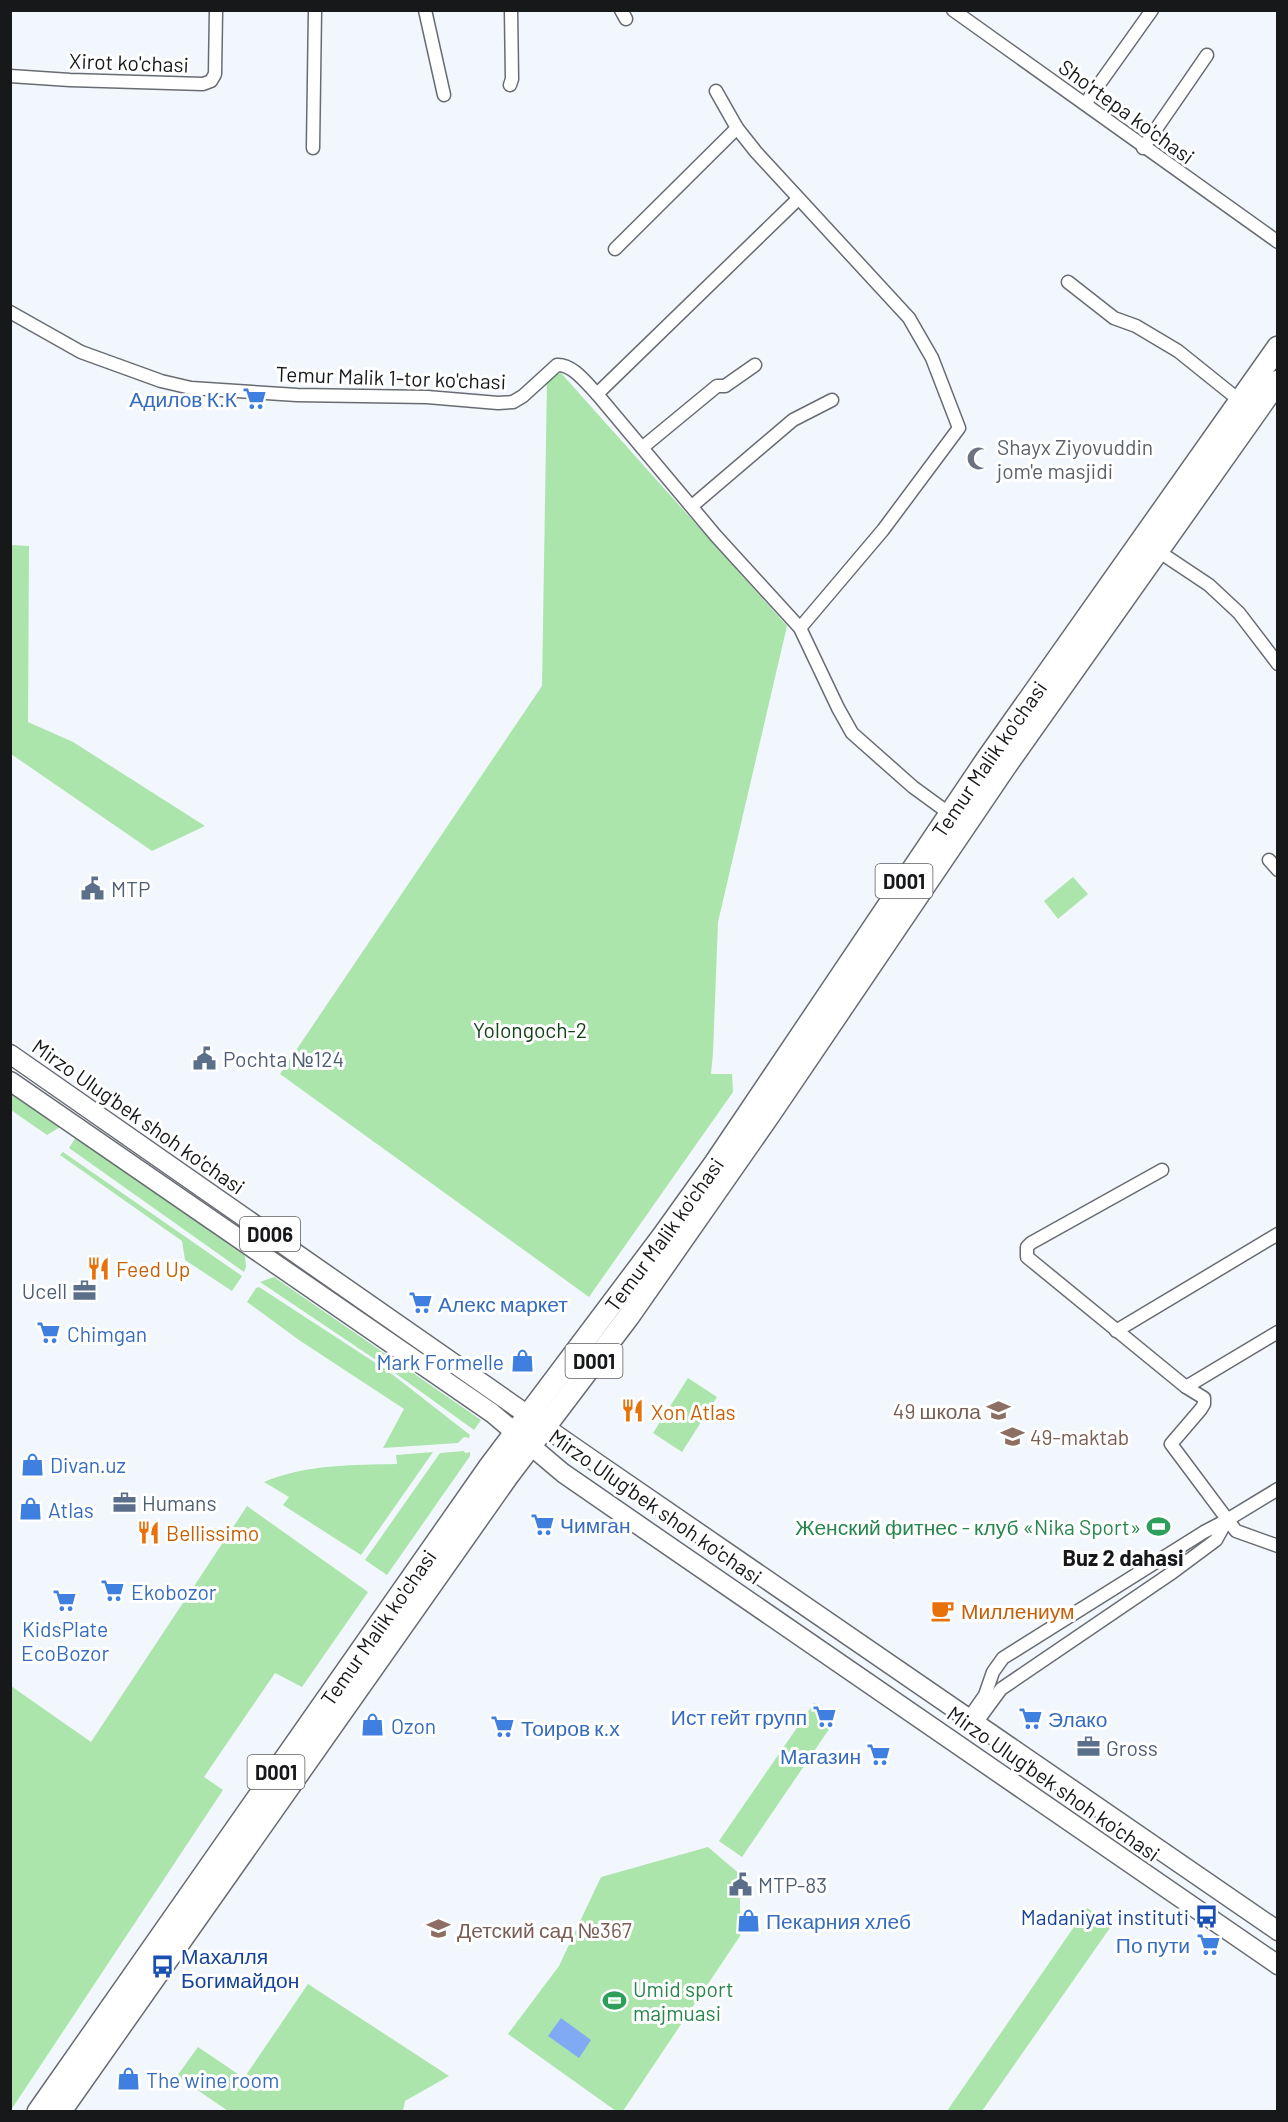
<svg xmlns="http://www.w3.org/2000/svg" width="1288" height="2122" viewBox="0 0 1288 2122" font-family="Barlow,sans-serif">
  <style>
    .green { fill: #abe5ab }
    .water { fill: #80aaf4 }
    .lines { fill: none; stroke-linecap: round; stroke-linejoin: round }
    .street-casing { stroke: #686c72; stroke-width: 15 }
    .primary-casing { stroke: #686c72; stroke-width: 21 }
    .highway-casing { stroke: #686c72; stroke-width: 24 }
    .street { stroke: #fff; stroke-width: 12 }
    .primary { stroke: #fff; stroke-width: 18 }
    .highway { stroke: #fff; stroke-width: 21 }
    .labels { text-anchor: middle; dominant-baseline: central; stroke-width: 6; stroke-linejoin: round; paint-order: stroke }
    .shield { fill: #fff; stroke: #5c5d5f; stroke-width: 1.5 }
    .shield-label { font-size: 20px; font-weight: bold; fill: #16181a }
    .street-label { font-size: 21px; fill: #16181a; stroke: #fff }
    .shop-label { font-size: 21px; fill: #366cbe; stroke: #fff; text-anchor: start }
    .worship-label { font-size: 21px; fill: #5b616d; stroke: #fff; text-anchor: start }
    .service-label { font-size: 21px; fill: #4e5e75; stroke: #fff; text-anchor: start }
    .park-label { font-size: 21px; fill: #114115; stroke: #fff }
    .food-label { font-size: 21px; fill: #c56008; stroke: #fff; text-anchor: start }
    .education-label { font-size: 21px; fill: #785e54; stroke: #fff; text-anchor: start }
    .leisure-label { font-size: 21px; fill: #27864d; stroke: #fff; text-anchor: end }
    .transit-label { font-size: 21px; fill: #164399; stroke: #fff; text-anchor: end }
    .neighbourhood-label { font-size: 22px; font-weight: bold; fill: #16181a; stroke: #fff }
  </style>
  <rect width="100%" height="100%" fill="#f2f7fd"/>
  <!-- green -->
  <g class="green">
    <path d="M561,373L787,626L718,922L713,1053L711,1074H732L733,1092L589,1297L280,1074L542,686L547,379Z"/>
    <path d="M11,545L29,546L28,722L73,742L205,826L152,851L11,754Z"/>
    <path d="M1073,877L1088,894L1058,919L1044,901Z"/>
    <path d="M11,1093L60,1127L47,1135L11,1110Z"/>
    <path d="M76,1137L245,1256L246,1267L244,1272L69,1148Z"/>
    <path d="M63,1152L242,1276L232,1291L185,1260L182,1241L60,1155Z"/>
    <path d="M274,1277L481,1420L474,1430L388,1368L260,1282Z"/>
    <path d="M259,1287L388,1371L470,1435L469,1438L464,1437L458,1443L383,1448L404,1409L299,1340L247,1302L256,1288Z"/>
    <path d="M688,1378L717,1397L682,1452L653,1433Z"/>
    <path d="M464,1451L465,1453L470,1452V1456L387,1575L365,1560L440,1453Z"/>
    <path d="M433,1452L361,1555L283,1505L289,1497L264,1482C307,1464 352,1465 397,1464L396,1455Z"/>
    <path d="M247,1506L368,1592L302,1687L275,1673L204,1777L223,1790L11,2110V1686L91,1742Z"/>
    <path d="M814,1703L836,1719L742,1857L719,1841Z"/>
    <path d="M708,1847L749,1882L740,1899V1936L623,2111H616L508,2034L559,1966L601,1877Z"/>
    <path d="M1087,1908L1112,1925L982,2111H947Z"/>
    <path d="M308,1984L449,2076L405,2101L403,2111H228L177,2076L198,2047L244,2078Z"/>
  </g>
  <!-- water -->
  <path class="water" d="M561,2018L591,2040L579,2058L548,2036Z"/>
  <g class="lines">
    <defs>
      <g id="street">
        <path d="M425,10L444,95"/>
        <path d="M621,10L626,19"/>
        <path d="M953,10L1278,242"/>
        <path d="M10,76L70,80L203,84L211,81L215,74L216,10"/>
        <path d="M510,85L512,79L511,10"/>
        <path d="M716,91L737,128L756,152L909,318L932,358L959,428L883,530L800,628"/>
        <path d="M1085,104L1152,10"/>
        <path d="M313,148L315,10"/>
        <path d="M1143,148L1207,55"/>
        <path d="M615,249L737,128"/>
        <path d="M1068,282L1114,318L1136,326L1178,351L1239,400"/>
        <path d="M10,312L81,352L161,381L191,388L297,395L427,397L498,403L513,402L523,396L557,365C573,364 587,384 597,394L716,536L800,628L838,708L852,733L913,787L950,814"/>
        <path d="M597,394L798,199"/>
        <path d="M643,447L717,386H725L755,365"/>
        <path d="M692,506L793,420L832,400"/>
        <path d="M1158,551L1209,585L1239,613L1278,664"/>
        <path d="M1269,860L1278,870"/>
        <path d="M1162,1170L1031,1243L1027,1247V1257L1186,1387L1204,1398V1404L1201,1409L1171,1444L1236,1531L1278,1546"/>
        <path d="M1116,1331L1278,1234"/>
        <path d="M1186,1387L1278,1332"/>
        <path d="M969,1718L985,1695L993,1672L1003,1658L1204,1532L1227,1520L1278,1489"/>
        <path d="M976,1723L1001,1689L1173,1572L1216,1540L1227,1520"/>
      </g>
      <g id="primary">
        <path d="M10,1054L578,1450L1278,1931"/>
        <path d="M10,1081L492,1413L563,1473L618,1511L1278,1965"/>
      </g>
      <g id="highway">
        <path id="s1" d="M38,2112L490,1466L662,1237L715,1163L987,759L1278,347"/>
        <path d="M60,2112L507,1477L629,1316L770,1114L1005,767L1278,381"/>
      </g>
    </defs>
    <!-- street casing -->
    <use href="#street" class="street-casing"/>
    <!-- primary casing -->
    <use href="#primary" class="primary-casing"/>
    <!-- highway casing -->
    <use href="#highway" class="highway-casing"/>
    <!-- street -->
    <use href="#street" class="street"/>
    <!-- primary -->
    <use href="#primary" class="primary"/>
    <!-- highway -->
    <use href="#highway" class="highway"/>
  </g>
  <!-- icons -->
  <defs>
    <symbol id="supermarket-bare" viewBox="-9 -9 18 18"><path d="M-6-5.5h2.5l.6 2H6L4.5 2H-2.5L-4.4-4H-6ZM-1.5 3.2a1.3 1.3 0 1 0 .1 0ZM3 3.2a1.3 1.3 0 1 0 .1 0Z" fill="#3f7fe0" stroke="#fff" stroke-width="2.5" paint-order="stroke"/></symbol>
    <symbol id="mosque-bare" viewBox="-9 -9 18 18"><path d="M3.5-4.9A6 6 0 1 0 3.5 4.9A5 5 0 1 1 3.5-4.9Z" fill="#6b7280" stroke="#fff" stroke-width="2.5" paint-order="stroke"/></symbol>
    <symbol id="civic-bare" viewBox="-9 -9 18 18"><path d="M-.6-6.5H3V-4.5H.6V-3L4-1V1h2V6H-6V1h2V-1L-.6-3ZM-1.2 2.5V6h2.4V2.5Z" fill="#5c6f8a" stroke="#fff" stroke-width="2.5" paint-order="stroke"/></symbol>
    <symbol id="restaurant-bare" viewBox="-9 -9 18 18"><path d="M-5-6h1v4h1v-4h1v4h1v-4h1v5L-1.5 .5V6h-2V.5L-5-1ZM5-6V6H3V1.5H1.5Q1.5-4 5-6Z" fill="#e8710a" stroke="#fff" stroke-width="2.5" paint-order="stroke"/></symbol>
    <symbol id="office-bare" viewBox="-9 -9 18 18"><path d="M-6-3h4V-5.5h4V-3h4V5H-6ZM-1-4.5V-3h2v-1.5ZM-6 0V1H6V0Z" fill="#5c6f8a" stroke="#fff" stroke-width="2.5" paint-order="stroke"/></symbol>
    <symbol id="shop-bare" viewBox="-9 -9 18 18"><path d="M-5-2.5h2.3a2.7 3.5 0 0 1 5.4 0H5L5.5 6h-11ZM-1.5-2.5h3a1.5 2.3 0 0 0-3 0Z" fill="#3f7fe0" stroke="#fff" stroke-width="2.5" paint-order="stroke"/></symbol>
    <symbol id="school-bare" viewBox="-9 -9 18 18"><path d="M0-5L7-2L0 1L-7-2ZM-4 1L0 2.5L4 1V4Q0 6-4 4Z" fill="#8d6e63" stroke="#fff" stroke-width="2.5" paint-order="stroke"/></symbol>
    <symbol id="stadium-bare" viewBox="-9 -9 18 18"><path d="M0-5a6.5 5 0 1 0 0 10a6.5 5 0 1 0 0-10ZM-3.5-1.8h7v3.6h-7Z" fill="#2e9e5b" stroke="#fff" stroke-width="2.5" paint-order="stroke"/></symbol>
    <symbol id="cafe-bare" viewBox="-9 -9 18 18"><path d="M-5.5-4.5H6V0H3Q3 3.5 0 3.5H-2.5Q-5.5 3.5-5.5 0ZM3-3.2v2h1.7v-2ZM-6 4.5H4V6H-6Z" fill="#e8710a" stroke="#fff" stroke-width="2.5" paint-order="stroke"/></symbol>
    <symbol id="bus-bare" viewBox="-9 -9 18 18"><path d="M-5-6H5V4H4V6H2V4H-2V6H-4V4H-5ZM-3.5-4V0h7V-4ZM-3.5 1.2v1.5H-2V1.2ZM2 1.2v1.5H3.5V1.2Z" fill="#1a4fb4" stroke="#fff" stroke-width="2.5" paint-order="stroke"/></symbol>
  </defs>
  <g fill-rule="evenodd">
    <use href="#supermarket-bare" x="238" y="382" width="33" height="33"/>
    <use href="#mosque-bare" x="962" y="442" width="33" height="33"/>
    <use href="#civic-bare" x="76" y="872" width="33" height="33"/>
    <use href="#civic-bare" x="188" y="1042" width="33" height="33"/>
    <use href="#restaurant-bare" x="82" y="1252" width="33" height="33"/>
    <use href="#office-bare" x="68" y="1274" width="33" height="33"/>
    <use href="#supermarket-bare" x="404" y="1286" width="33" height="33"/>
    <use href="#supermarket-bare" x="32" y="1316" width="33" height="33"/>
    <use href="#shop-bare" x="506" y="1344" width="33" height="33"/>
    <use href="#school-bare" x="982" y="1394" width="33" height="33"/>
    <use href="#restaurant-bare" x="616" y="1394" width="33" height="33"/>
    <use href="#school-bare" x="996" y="1420" width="33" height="33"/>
    <use href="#shop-bare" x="16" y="1448" width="33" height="33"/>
    <use href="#office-bare" x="108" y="1486" width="33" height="33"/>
    <use href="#shop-bare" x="14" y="1492" width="33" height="33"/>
    <use href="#supermarket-bare" x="526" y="1508" width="33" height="33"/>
    <use href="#stadium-bare" x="1142" y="1510" width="33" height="33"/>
    <use href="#restaurant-bare" x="132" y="1516" width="33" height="33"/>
    <use href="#supermarket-bare" x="96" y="1574" width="33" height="33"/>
    <use href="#supermarket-bare" x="48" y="1584" width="33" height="33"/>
    <use href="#cafe-bare" x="926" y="1594" width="33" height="33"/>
    <use href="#supermarket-bare" x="808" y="1700" width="33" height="33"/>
    <use href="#supermarket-bare" x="1014" y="1702" width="33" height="33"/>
    <use href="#shop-bare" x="356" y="1708" width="33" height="33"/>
    <use href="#supermarket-bare" x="486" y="1710" width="33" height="33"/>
    <use href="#office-bare" x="1072" y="1730" width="33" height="33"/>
    <use href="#supermarket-bare" x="862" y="1738" width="33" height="33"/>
    <use href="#civic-bare" x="724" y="1868" width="33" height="33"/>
    <use href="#bus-bare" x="1190" y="1900" width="33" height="33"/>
    <use href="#shop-bare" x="732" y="1904" width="33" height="33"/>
    <use href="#school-bare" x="422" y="1912" width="33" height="33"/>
    <use href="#supermarket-bare" x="1192" y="1928" width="33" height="33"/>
    <use href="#bus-bare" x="146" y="1950" width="33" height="33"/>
    <use href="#stadium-bare" x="598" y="1984" width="33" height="33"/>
    <use href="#shop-bare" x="112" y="2062" width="33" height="33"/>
  </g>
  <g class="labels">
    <!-- shield labels -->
    <g class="shield">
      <rect x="875.5" y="864" width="57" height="34" rx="4.5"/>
      <rect x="240" y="1217" width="60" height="34" rx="4.5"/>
      <rect x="565.5" y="1344" width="57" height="34" rx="4.5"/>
      <rect x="247.5" y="1755" width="57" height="34" rx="4.5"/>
    </g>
    <g class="shield-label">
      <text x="904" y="881">D001</text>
      <text x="270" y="1234">D006</text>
      <text x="594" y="1361">D001</text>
      <text x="276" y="1772">D001</text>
    </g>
    <!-- street labels -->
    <g class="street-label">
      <text transform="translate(129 62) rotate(2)">Xirot ko'chasi</text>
      <text transform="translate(1127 111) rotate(36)">Sho'rtepa ko'chasi</text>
      <text transform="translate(391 377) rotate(2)">Temur Malik 1-tor ko'chasi</text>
      <text stroke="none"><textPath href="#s1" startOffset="1654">Temur Malik ko'chasi</textPath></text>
      <text transform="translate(139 1116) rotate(35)">Mirzo Ulug'bek shoh ko'chasi</text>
      <text stroke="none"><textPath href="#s1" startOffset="1078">Temur Malik ko'chasi</textPath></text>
      <text transform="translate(656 1506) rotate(35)">Mirzo Ulug'bek shoh ko'chasi</text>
      <text stroke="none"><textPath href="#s1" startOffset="592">Temur Malik ko'chasi</textPath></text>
      <text transform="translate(1054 1783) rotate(35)">Mirzo Ulug'bek shoh ko'chasi</text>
    </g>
    <!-- shop labels -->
    <g class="shop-label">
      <text x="237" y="398" text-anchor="end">Адилов К.К</text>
      <text x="438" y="1303">Алекс маркет</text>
      <text x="67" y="1333">Chimgan</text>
      <text x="504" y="1361" text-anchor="end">Mark Formelle</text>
      <text x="50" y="1464">Divan.uz</text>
      <text x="48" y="1509">Atlas</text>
      <text x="560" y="1524">Чимган</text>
      <text x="131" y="1591">Ekobozor</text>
      <text x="65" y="1628" text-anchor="middle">KidsPlate<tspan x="65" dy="24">EcoBozor</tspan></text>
      <text x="807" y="1716" text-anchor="end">Ист гейт групп</text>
      <text x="1048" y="1718">Элако</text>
      <text x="391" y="1725">Ozon</text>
      <text x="521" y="1727">Тоиров к.х</text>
      <text x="861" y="1755" text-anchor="end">Магазин</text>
      <text x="766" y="1920">Пекарния хлеб</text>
      <text x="1190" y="1944" text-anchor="end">По пути</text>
      <text x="146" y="2079">The wine room</text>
    </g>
    <!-- worship labels -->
    <g class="worship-label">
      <text x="997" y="446">Shayx Ziyovuddin<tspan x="997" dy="24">jom'e masjidi</tspan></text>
    </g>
    <!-- service labels -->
    <g class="service-label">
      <text x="111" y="888">MTP</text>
      <text x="223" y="1058">Pochta №124</text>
      <text x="67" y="1290" text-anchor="end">Ucell</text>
      <text x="142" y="1502">Humans</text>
      <text x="1106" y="1747">Gross</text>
      <text x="758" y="1884">MTP-83</text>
    </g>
    <!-- park labels -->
    <g class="park-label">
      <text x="530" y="1029">Yolongoch-2</text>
    </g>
    <!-- food labels -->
    <g class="food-label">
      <text x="116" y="1268">Feed Up</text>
      <text x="651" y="1411">Xon Atlas</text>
      <text x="166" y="1532">Bellissimo</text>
      <text x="961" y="1610">Миллениум</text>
    </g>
    <!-- education labels -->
    <g class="education-label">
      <text x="981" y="1410" text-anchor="end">49 школа</text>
      <text x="1030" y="1436">49-maktab</text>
      <text x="457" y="1929">Детский сад №367</text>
    </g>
    <!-- leisure labels -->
    <g class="leisure-label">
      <text x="1141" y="1526">Женский фитнес - клуб «Nika Sport»</text>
      <text x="633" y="1988" text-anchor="start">Umid sport<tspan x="633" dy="24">majmuasi</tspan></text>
    </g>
    <!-- transit labels -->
    <g class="transit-label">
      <text x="1189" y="1916">Madaniyat instituti</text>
      <text x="181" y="1955" text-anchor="start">Махалля<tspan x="181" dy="24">Богимайдон</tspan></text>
    </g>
    <!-- neighbourhood labels -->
    <g class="neighbourhood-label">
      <text x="1123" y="1557">Buz 2 dahasi</text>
    </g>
  </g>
  <!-- border -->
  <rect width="1288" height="2122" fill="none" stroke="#16181a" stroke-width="24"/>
</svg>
